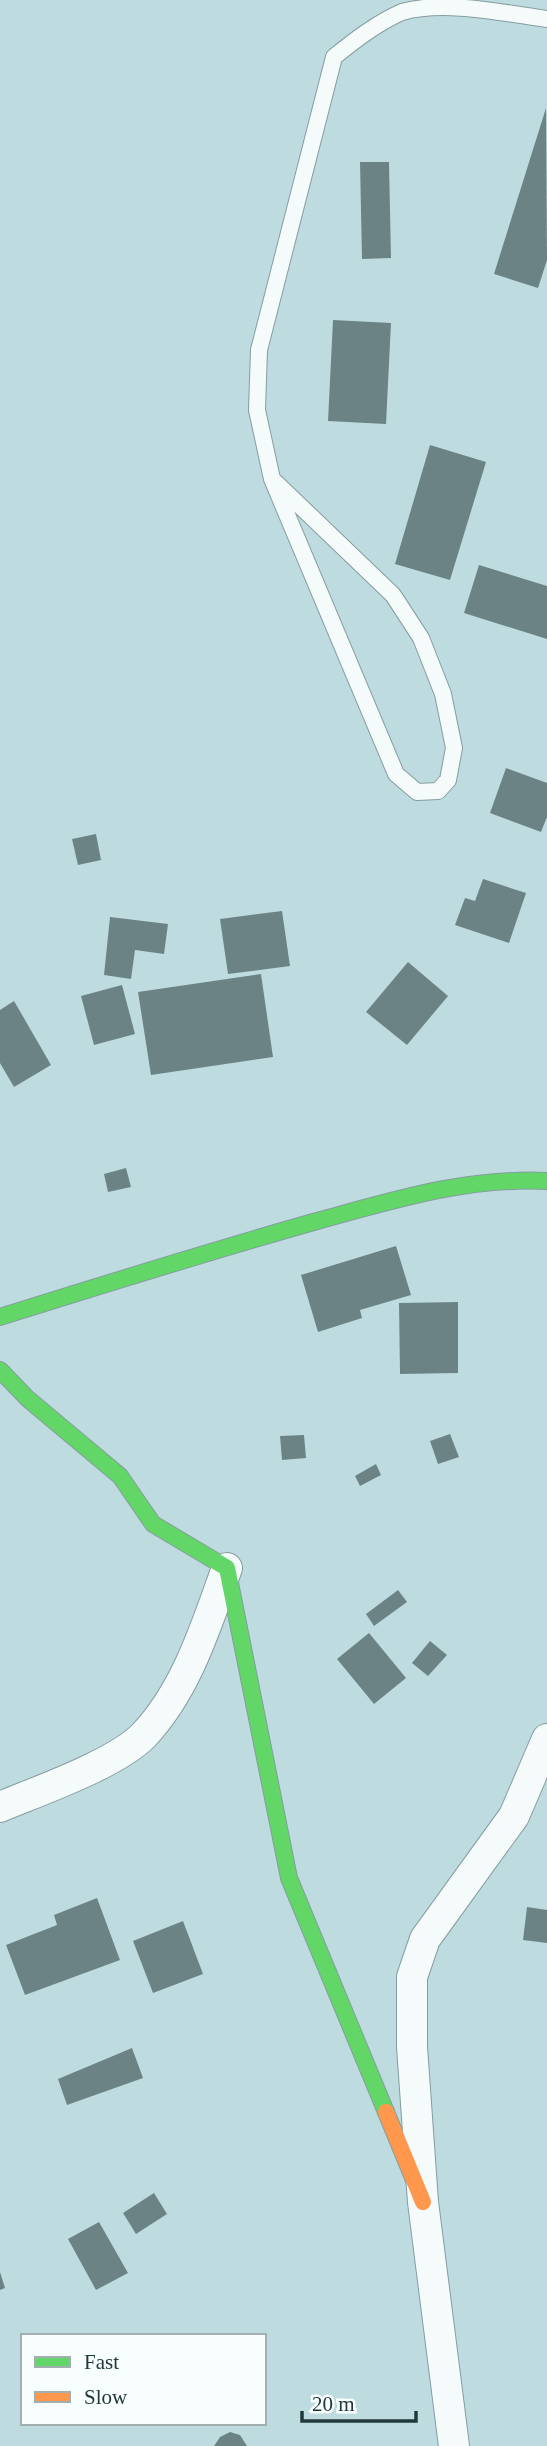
<svg xmlns="http://www.w3.org/2000/svg" width="547" height="2446" viewBox="0 0 547 2446" font-family="'Times New Roman',serif">
  <style>
    .building { fill: #6c8386 }
    .lines { fill: none; stroke-linecap: round; stroke-linejoin: round }
    .lane-casing { stroke: #859da0; stroke-width: 18 }
    .street-casing { stroke: #859da0; stroke-width: 32 }
    .fast-casing { stroke: #859da0; stroke-width: 18 }
    .slow-casing { stroke: #859da0; stroke-width: 18 }
    .lane { stroke: #f5fafa; stroke-width: 16 }
    .street { stroke: #f5fafa; stroke-width: 30 }
    .fast { stroke: #63d668; stroke-width: 16 }
    .slow { stroke: #ff974d; stroke-width: 16 }
  </style>
  <rect width="100%" height="100%" fill="#bedce0"/>
  <!-- building -->
  <g class="building">
    <path d="M546,108L547,260L538,288L494,274Z"/>
    <path d="M360,162H389L391,258L362,259Z"/>
    <path d="M333,320L391,323L386,424L328,421Z"/>
    <path d="M430,445L486,462L450,580L395,564Z"/>
    <path d="M479,565L547,586V639L464,613Z"/>
    <path d="M506,768L547,783V817L541,832L490,813Z"/>
    <path d="M96,834L101,860L78,865L72,839Z"/>
    <path d="M483,879L526,893L509,943L455,925L465,898L475,901Z"/>
    <path d="M282,911L290,966L228,974L220,919Z"/>
    <path d="M110,917L168,924L164,954L135,950L131,979L104,975Z"/>
    <path d="M408,962L448,996L407,1045L366,1012Z"/>
    <path d="M261,974L273,1057L151,1075L138,992Z"/>
    <path d="M122,985L135,1034L94,1045L81,996Z"/>
    <path d="M14,1001L51,1065L14,1087L0,1063V1010Z"/>
    <path d="M126,1168L131,1187L108,1192L104,1174Z"/>
    <path d="M396,1246L411,1295L360,1310L362,1318L318,1332L301,1275Z"/>
    <path d="M458,1302V1373L400,1374L399,1303Z"/>
    <path d="M450,1434L459,1457L438,1464L430,1441Z"/>
    <path d="M304,1435L306,1458L282,1460L280,1436Z"/>
    <path d="M376,1464L381,1475L360,1486L355,1476Z"/>
    <path d="M398,1590L407,1602L374,1626L366,1614Z"/>
    <path d="M369,1633L406,1678L374,1704L337,1659Z"/>
    <path d="M430,1641L447,1655L428,1676L412,1663Z"/>
    <path d="M97,1898L120,1960L25,1995L6,1945L57,1925L54,1915Z"/>
    <path d="M527,1907L547,1910V1943L523,1940Z"/>
    <path d="M183,1921L203,1974L153,1993L133,1941Z"/>
    <path d="M132,2048L143,2078L67,2105L58,2079Z"/>
    <path d="M154,2193L167,2214L136,2234L123,2213Z"/>
    <path d="M99,2222L128,2273L96,2290L68,2239Z"/>
    <path d="M0,2272L5,2288L0,2290Z"/>
    <path d="M230,2432L240,2435L247,2446H214L220,2437Z"/>
  </g>
  <g class="lines">
    <defs>
      <path id="lane" d="M272,479L393,595L421,638L443,694L454,748L448,780L438,791L417,792L396,774L272,479L257,410L259,350L334,57C355,40 377,23 402,12C444,0 503,13 547,19"/>
      <g id="street">
        <path d="M0,1807C38,1791 116,1764 144,1735C187,1689 206,1626 227,1568"/>
        <path d="M454,2446L423,2202L412,2047V1977L425,1939L514,1816L547,1739"/>
      </g>
      <g id="fast">
        <path d="M0,1317C105,1284 211,1251 317,1221C394,1200 467,1177 547,1181"/>
        <path d="M0,1370L28,1399L120,1476L153,1524L227,1568L289,1878L386,2112"/>
      </g>
      <path id="slow" d="M386,2112L423,2202"/>
    </defs>
    <!-- lane casing -->
    <use href="#lane" class="lane-casing"/>
    <!-- street casing -->
    <use href="#street" class="street-casing"/>
    <!-- fast casing -->
    <use href="#fast" class="fast-casing"/>
    <!-- slow casing -->
    <use href="#slow" class="slow-casing"/>
    <!-- lane -->
    <use href="#lane" class="lane"/>
    <!-- street -->
    <use href="#street" class="street"/>
    <!-- fast -->
    <use href="#fast" class="fast"/>
    <!-- slow -->
    <use href="#slow" class="slow"/>
  </g>
  <!-- legend -->
  <rect x="21" y="2334" width="245" height="91" fill="#f8fefe" stroke="#a2afb0" stroke-width="2"/>
  <rect x="35" y="2357" width="35" height="10" fill="#63d668" stroke="#a2afb0" stroke-width="2"/>
  <text x="84" y="2369" font-size="21" fill="#21383b">Fast</text>
  <rect x="35" y="2392" width="35" height="10" fill="#ff974d" stroke="#a2afb0" stroke-width="2"/>
  <text x="84" y="2404" font-size="21" fill="#21383b">Slow</text>
  <!-- scale -->
  <path d="M302 2411v10h114v-10" fill="none" stroke="#21383b" stroke-width="3.5"/>
  <text x="312" y="2411" font-size="21" fill="#21383b" stroke="#f8fefe" stroke-width="5" paint-order="stroke">20 m</text>
</svg>
